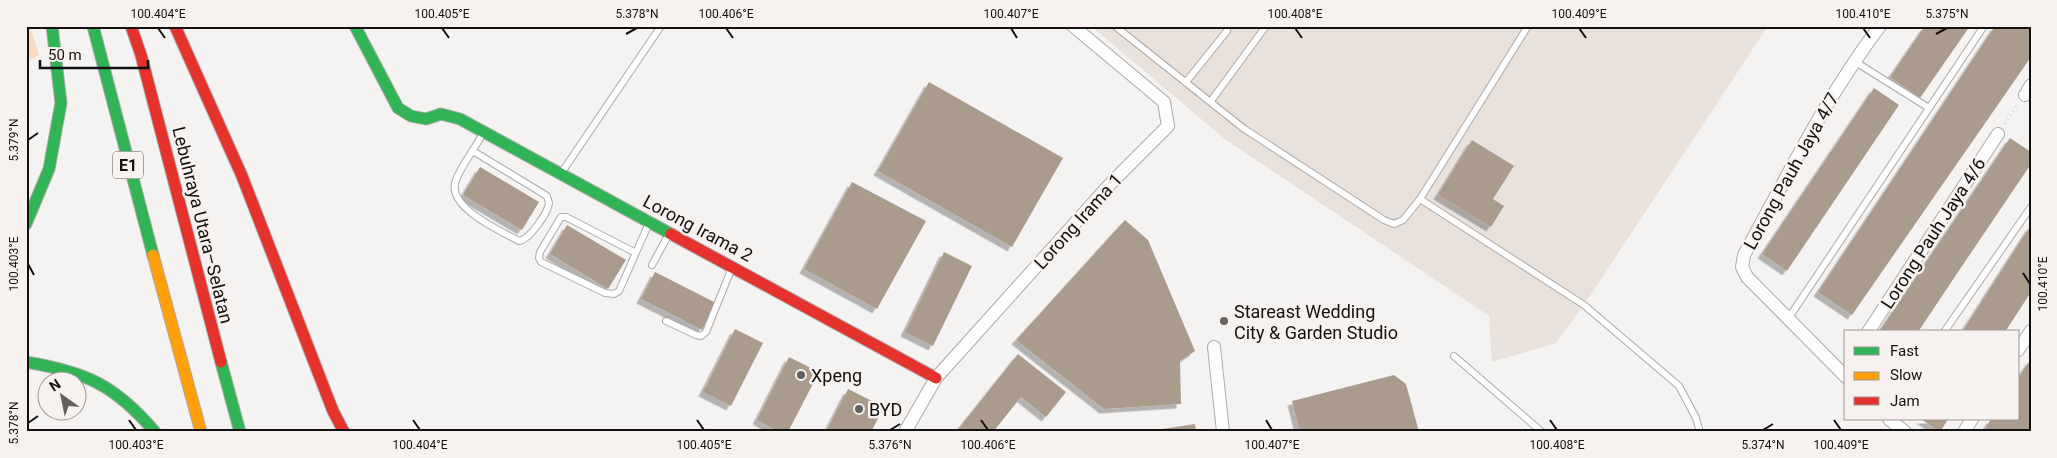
<svg xmlns="http://www.w3.org/2000/svg" width="2057" height="458" viewBox="0 0 2057 458" font-family="Roboto,sans-serif">
  <style>
    .built { fill: #e9e2dc }
    .green { fill: #f9d9c2 }
    .building { fill: #aa9b8c; filter: url(#shadow) }
    .lines { fill: none; stroke-linecap: round; stroke-linejoin: round }
    .lane-casing { stroke: #acaaa9; stroke-width: 8 }
    .street-casing { stroke: #acaaa9; stroke-width: 14 }
    .fast-casing { stroke: #acaaa9; stroke-width: 13 }
    .slow-casing { stroke: #acaaa9; stroke-width: 13 }
    .jam-casing { stroke: #acaaa9; stroke-width: 13 }
    .path { stroke: #d7d7d7; stroke-width: 2.5; stroke-dasharray: 1 4; stroke-linecap: butt }
    .lane { stroke: #fefdfd; stroke-width: 6 }
    .street { stroke: #fefdfd; stroke-width: 12 }
    .fast { stroke: #30b455; stroke-width: 11 }
    .slow { stroke: #ff9f0a; stroke-width: 11 }
    .jam { stroke: #e5322d; stroke-width: 11 }
    .ticks { fill: none; stroke: #131210; stroke-width: 2 }
    .poi-dot { fill: #62615f; stroke: #f7f2ef; stroke-width: 2 }
    .labels { text-anchor: middle; dominant-baseline: central; stroke-width: 5; stroke-linejoin: round; paint-order: stroke }
    .shield { fill: #f7f2ef; stroke: #575553; stroke-width: 1 }
    .shield-label { font-size: 16px; font-weight: bold; fill: #131210 }
    .street-label { font-size: 18px; fill: #131210; stroke: #f7f2ef }
    .poi-label { font-size: 18px; fill: #131210; stroke: #f7f2ef; text-anchor: start }
    .neatline { fill: none; stroke: #131210; stroke-width: 2 }
    .ticks-label { font-size: 12px; text-anchor: middle; fill: #131210 }
  </style>
  <defs>
    <filter id="shadow"><feDropShadow dx="-4.5" dy="4.5" stdDeviation="0" flood-color="#0004"/></filter>
  </defs>
  <rect width="100%" height="100%" fill="#f5f3f1"/>
  <!-- built -->
  <path class="built" d="M1091,26H1768L1584,305L1556,343L1492,362L1489,316L1226,140Z"/>
  <!-- green -->
  <path class="green" d="M26,26H30L39,55L26,62Z"/>
  <!-- building -->
  <g class="building">
    <path d="M1925,26H1970L1920,98L1890,77Z"/>
    <path d="M1995,26H2031V57L1852,315L1818,292Z"/>
    <path d="M929,82L1063,158L1012,247L878,171Z"/>
    <path d="M1874,88L1899,105L1787,271L1762,254Z"/>
    <path d="M2010,138L2031,152V164L1958,272L1918,332H1879Z"/>
    <path d="M1472,140L1514,166L1493,199L1504,206L1491,227L1438,195Z"/>
    <path d="M480,167L539,202L522,230L463,195Z"/>
    <path d="M852,182L926,221L877,309L804,269Z"/>
    <path d="M1125,220L1148,240L1195,351L1180,361L1181,404L1104,409L1016,340Z"/>
    <path d="M567,225L626,260L608,289L550,254Z"/>
    <path d="M2031,225V292L2005,332H1962Z"/>
    <path d="M944,252L972,266L933,346L905,332Z"/>
    <path d="M655,272L716,303L702,330L641,299Z"/>
    <path d="M735,329L763,343L731,406L703,392Z"/>
    <path d="M1018,354L1066,392L1046,417L1021,397L993,432H956Z"/>
    <path d="M789,357L819,372L788,432H779L757,420Z"/>
    <path d="M2031,359V432H1983L1991,419H2018V378Z"/>
    <path d="M1394,375L1406,384L1419,432H1300L1292,401Z"/>
    <path d="M848,389L884,407L871,432H826Z"/>
    <path d="M1921,419H1948L1940,432Z"/>
    <path d="M1195,424L1196,432H1149V431Z"/>
  </g>
  <g class="lines">
    <defs>
      <g id="lane">
        <path d="M1115,26L1243,128L1384,220L1394,224L1403,220L1420,199L1528,26"/>
        <path d="M1854,61L1929,108"/>
        <path d="M1186,82L1227,31L1228,26"/>
        <path d="M1211,101L1266,26"/>
        <path d="M473,151L547,196C547,197 549,202 549,203C548,213 529,240 519,241C501,231 445,207 456,180C462,164 475,149 483,133"/>
        <path d="M562,172L661,26"/>
        <path d="M1420,199L1584,305L1679,386L1696,418L1700,432"/>
        <path d="M636,253L566,217H561L540,252L539,258L541,262L605,293L614,294L619,291L649,223"/>
        <path d="M652,265L669,234"/>
        <path d="M1788,319L1984,26"/>
        <path d="M666,321L696,335L701,336L706,332L731,270"/>
        <path d="M1944,332L2031,207"/>
        <path d="M1454,356L1542,432"/>
      </g>
      <g id="street">
        <path d="M2025,95L2031,85"/>
        <path d="M1868,332L1998,134"/>
        <path d="M1214,347L1223,432"/>
        <path d="M2018,350L2031,331"/>
        <path d="M1846,377L1747,277L1742,267L1744,255C1787,177 1826,97 1880,26"/>
        <path d="M1889,419L1905,432"/>
        <path d="M905,432L936,378L1112,182L1168,126L1164,102L1073,26"/>
        <path d="M1964,432L1972,419"/>
      </g>
      <g id="fast">
        <path d="M93,26L153,255"/>
        <path d="M355,26L398,108L411,116L426,119L441,114L460,119L671,234"/>
        <path d="M26,224L49,169L61,103L52,26"/>
        <path d="M26,362C86,372 115,385 155,432"/>
        <path d="M221,362L240,432"/>
      </g>
      <path id="slow" d="M153,255L201,432"/>
      <g id="jam">
        <path d="M131,26L141,55L221,362"/>
        <path d="M175,26L242,176L333,411L344,432"/>
        <path d="M671,234L936,378"/>
      </g>
    </defs>
    <!-- lane casing -->
    <use href="#lane" class="lane-casing"/>
    <!-- street casing -->
    <use href="#street" class="street-casing"/>
    <!-- fast casing -->
    <use href="#fast" class="fast-casing"/>
    <!-- slow casing -->
    <use href="#slow" class="slow-casing"/>
    <!-- jam casing -->
    <use href="#jam" class="jam-casing"/>
    <!-- path -->
    <path class="path" d="M2005,124L2018,104"/>
    <!-- lane -->
    <use href="#lane" class="lane"/>
    <!-- street -->
    <use href="#street" class="street"/>
    <!-- fast -->
    <use href="#fast" class="fast"/>
    <!-- slow -->
    <use href="#slow" class="slow"/>
    <!-- jam -->
    <use href="#jam" class="jam"/>
  </g>
  <!-- ticks -->
  <path class="ticks" d="M158,28L165,38M442,28L449,38M726,28L733,38M1011,28L1017,38M1295,28L1302,38M1579,28L1586,38M1863,28L1870,38M626,34L637,28M1936,34L1947,28M28,140L38,133M28,264L34,275M2023,273L2030,284M129,420L136,430M413,420L420,430M697,420L704,430M981,420L988,430M1266,420L1272,430M1550,420L1557,430M1834,420L1841,430M28,423L38,416M890,430L900,424M1763,430L1773,424"/>
  <!-- markers -->
  <g class="poi-dot">
    <circle cx="1224" cy="321" r="5"/>
    <circle cx="801" cy="375" r="5"/>
    <circle cx="859" cy="409" r="5"/>
  </g>
  <g class="labels">
    <!-- shield labels -->
    <rect class="shield" x="113" y="151.5" width="30" height="27" rx="4"/>
    <g class="shield-label">
      <text x="128" y="165">E1</text>
    </g>
    <!-- street labels -->
    <g class="street-label">
      <text transform="translate(1791 171) rotate(-61)">Lorong Pauh Jaya 4/7</text>
      <text transform="translate(1078 221) rotate(-48)">Lorong Irama 1</text>
      <text transform="translate(203 225) rotate(76)">Lebuhraya Utara–Selatan</text>
      <text transform="translate(698 228) rotate(28)">Lorong Irama 2</text>
      <text transform="translate(1933 233) rotate(-57)">Lorong Pauh Jaya 4/6</text>
    </g>
    <!-- poi labels -->
    <g class="poi-label">
      <text x="1234" y="311">Stareast Wedding<tspan x="1234" dy="21">City &amp; Garden Studio</tspan></text>
      <text x="811" y="375">Xpeng</text>
      <text x="869" y="409">BYD</text>
    </g>
  </g>
  <!-- border -->
  <rect width="2057" height="458" fill="none" stroke="#f7f2ef" stroke-width="55"/>
  <!-- legend -->
  <rect x="1844" y="330" width="175" height="90" fill="#f7f2ef" stroke="#9c9896"/>
  <rect x="1854" y="347" width="25" height="8" fill="#30b455" stroke="#9c9896"/>
  <text x="1890" y="356" font-size="15" fill="#131210">Fast</text>
  <rect x="1854" y="372" width="25" height="8" fill="#ff9f0a" stroke="#9c9896"/>
  <text x="1890" y="380" font-size="15" fill="#131210">Slow</text>
  <rect x="1854" y="397" width="25" height="8" fill="#e5322d" stroke="#9c9896"/>
  <text x="1890" y="406" font-size="15" fill="#131210">Jam</text>
  <!-- north arrow -->
  <g transform="translate(62 396) rotate(327)"><circle r="24" fill="#f7f2ef" stroke="#9c9896"/>
  <path d="M0-4L9 19L0 12L-9 19Z" fill="#62615f"/>
  <text y="-8" font-size="14" font-weight="bold" text-anchor="middle" fill="#131210">N</text>
  </g>
  <!-- scale -->
  <path d="M40 60v8h108v-8" fill="none" stroke="#131210" stroke-width="2.5"/>
  <text x="48" y="60" font-size="15" fill="#131210" stroke="#f7f2ef" stroke-width="4" paint-order="stroke">50 m</text>
  <rect x="28" y="28" width="2002" height="402" class="neatline"/>
  <g class="ticks-label">
    <text x="158" y="18">100.404°E</text>
    <text x="442" y="18">100.405°E</text>
    <text x="637" y="18">5.378°N</text>
    <text x="726" y="18">100.406°E</text>
    <text x="1011" y="18">100.407°E</text>
    <text x="1295" y="18">100.408°E</text>
    <text x="1579" y="18">100.409°E</text>
    <text x="1863" y="18">100.410°E</text>
    <text x="1947" y="18">5.375°N</text>
    <text transform="translate(14 140) rotate(-90)" y="4">5.379°N</text>
    <text transform="translate(14 264) rotate(-90)" y="4">100.403°E</text>
    <text transform="translate(2043 284) rotate(-90)" y="4">100.410°E</text>
    <text transform="translate(14 423) rotate(-90)" y="4">5.378°N</text>
    <text x="136" y="449">100.403°E</text>
    <text x="420" y="449">100.404°E</text>
    <text x="704" y="449">100.405°E</text>
    <text x="890" y="449">5.376°N</text>
    <text x="988" y="449">100.406°E</text>
    <text x="1272" y="449">100.407°E</text>
    <text x="1557" y="449">100.408°E</text>
    <text x="1763" y="449">5.374°N</text>
    <text x="1841" y="449">100.409°E</text>
  </g>
</svg>
